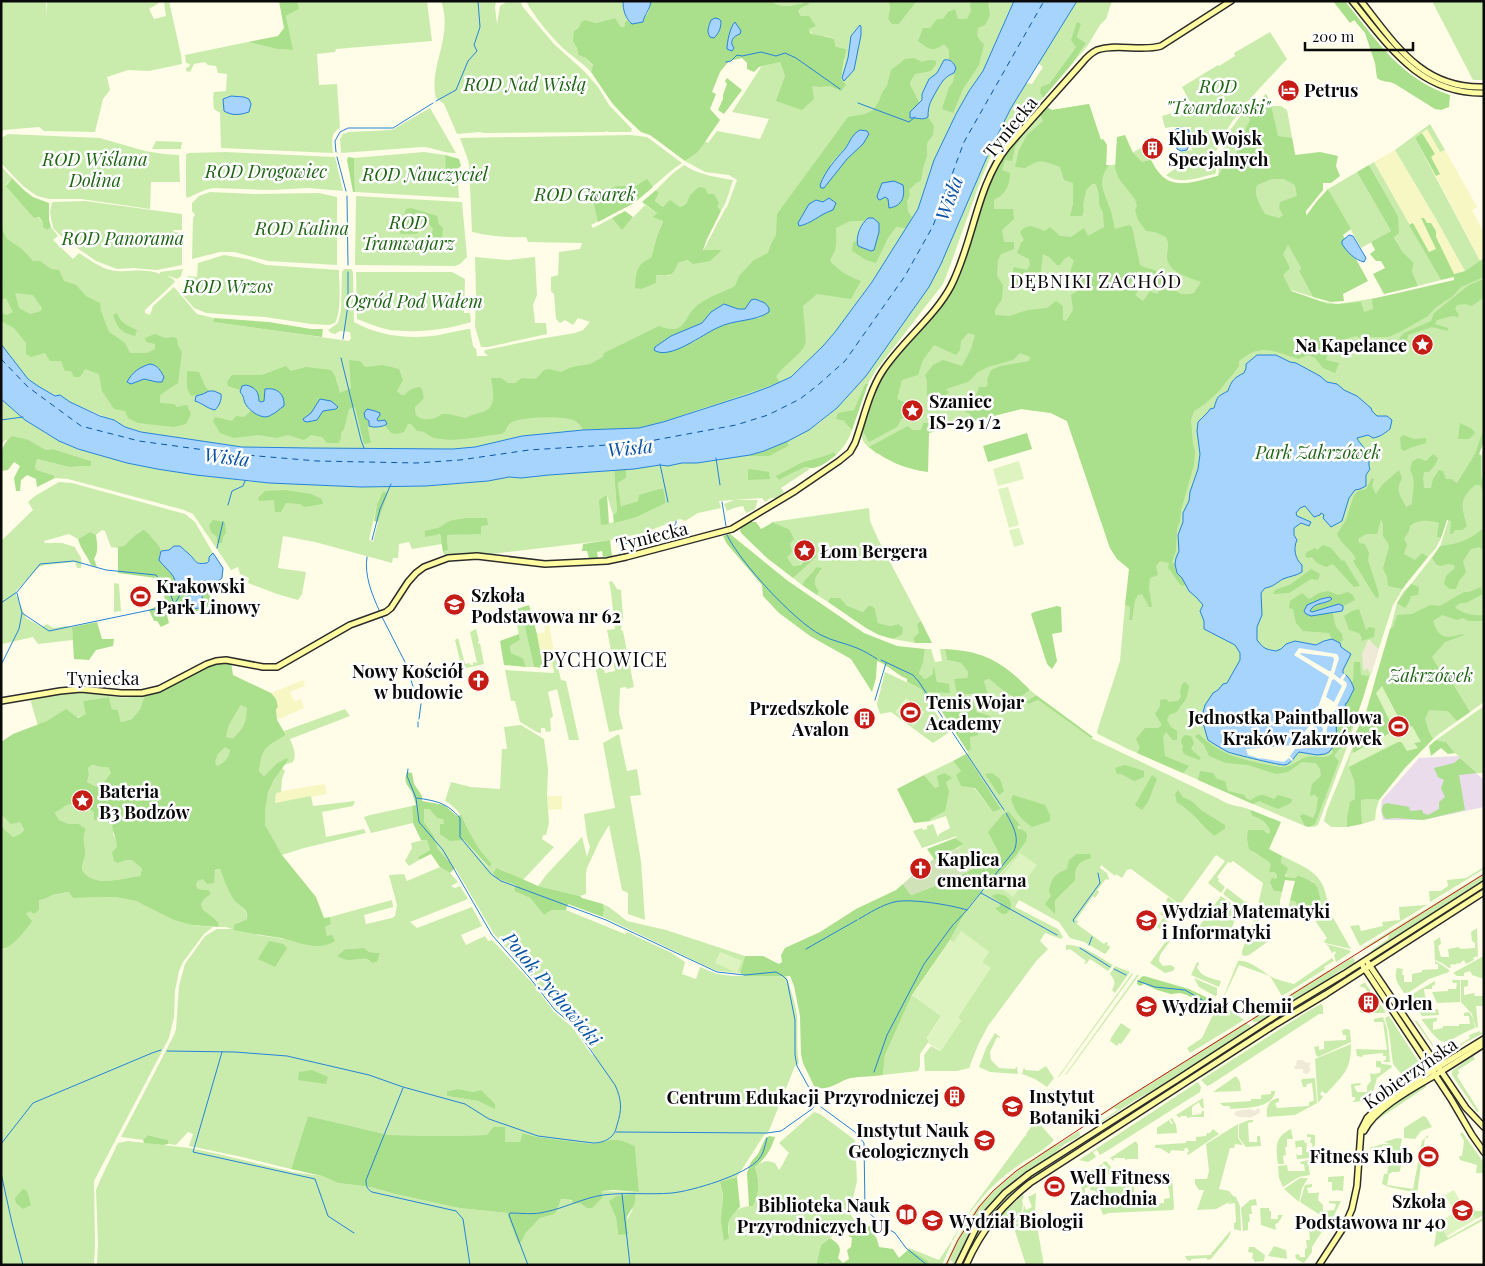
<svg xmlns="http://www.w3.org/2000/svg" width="1485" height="1266" viewBox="0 0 1485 1266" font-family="'Playfair Display',serif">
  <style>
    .industrial { fill: #eadcea }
    .farmland { fill: #f7f7c4 }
    .green { fill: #c9ecad; fill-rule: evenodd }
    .forest { fill: #aadf8b; fill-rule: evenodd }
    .cemetery { fill: #d0e2b7 }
    .pitch { fill: #ddf3c0 }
    .plaza { fill: #eeead7 }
    .water { fill: #a6d4fc; stroke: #2683da }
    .pier { fill: #fffce7; fill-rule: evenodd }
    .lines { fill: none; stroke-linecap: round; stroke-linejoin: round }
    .stream { stroke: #2683da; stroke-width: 1 }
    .ferry { stroke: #0a54a5; stroke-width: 1; stroke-dasharray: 6 5; stroke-linecap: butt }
    .secondary-casing { stroke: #2c2c2c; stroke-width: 8 }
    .secondary { stroke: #fffca2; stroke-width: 5 }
    .tram { stroke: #c51d16; stroke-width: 1 }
    .labels { text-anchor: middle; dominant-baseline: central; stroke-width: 5; stroke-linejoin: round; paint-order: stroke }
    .park-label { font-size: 18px; font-style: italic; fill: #206616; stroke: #fff }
    .poi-label { font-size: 18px; font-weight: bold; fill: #0a0a0a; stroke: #fff; text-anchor: start }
    .street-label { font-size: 18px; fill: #0a0a0a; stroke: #fff }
    .water-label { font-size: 19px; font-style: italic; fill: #0a54a5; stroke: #fff }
    .neighbourhood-label { font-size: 19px; letter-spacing: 1px; fill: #0a0a0a; stroke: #fff }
    .quarter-label { font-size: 20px; letter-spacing: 1px; fill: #0a0a0a; stroke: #fff }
  </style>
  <rect width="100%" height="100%" fill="#fffce7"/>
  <!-- industrial -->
  <path class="industrial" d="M1458,756L1484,780V807L1423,820H1383L1381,811L1382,800L1419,758Z"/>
  <!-- farmland -->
  <g class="farmland">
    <path d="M1427,129L1440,152L1445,150L1477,207L1472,210L1484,233V258L1480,261L1436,176L1439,174L1431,157L1434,154L1422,133Z"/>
    <path d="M1395,150L1436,219L1465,271L1453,274L1435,237L1436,231L1431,223H1427L1421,219L1437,249L1429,252L1413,224L1409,225L1374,162Z"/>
    <path d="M548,620L554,651L551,652L554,669L543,668L537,634L545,632L544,621Z"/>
    <path d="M303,680L305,686L290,692L294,701L301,699L304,708L277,720L276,708L278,707L276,699L271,693Z"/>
    <path d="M325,784L327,794L275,803L276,792Z"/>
    <path d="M547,796H562V809L548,810Z"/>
  </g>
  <!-- green -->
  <g class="green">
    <path d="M1,1H46L47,15V1H162L149,9L154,19L166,16L164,3L169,1L181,55L182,64L149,71L128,70L107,77L110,90L103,99L95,132L44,131L39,127L4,130L1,132Z"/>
    <path d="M298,1H427L432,41L336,49L335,52L317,54L319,85L337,84L340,128C330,133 332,143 333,153L221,148L220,113L214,109L213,98L214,92L226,91L227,74L218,73L216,66L208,65L205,62L194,64L190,72L186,71V68L189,67L190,64L186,63L185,55L248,42L277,49L292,50L286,16L299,9Z"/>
    <path d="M441,1L496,2L495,7L497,24L500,6L505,3V1H521L522,6L554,44L584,71L598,87L609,105L632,129L631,132H608L607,131L605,132L483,133L480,132L457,134L444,104L436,98C428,66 454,37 441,1Z"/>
    <path d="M526,1H623L624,12L627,20L625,22V26L621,27L615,18L596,23L586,20L574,31L578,55L586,58L593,66L591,72C583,63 573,57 564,49C552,38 533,15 526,1Z"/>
    <path d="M772,1H888L890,6L888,19L899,24L917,1H1014L983,71L969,91L956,114L934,160L918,209L894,251L836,331L823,346L791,377L765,396L583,430L522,436L475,447L457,449L408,450L242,447L141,432L125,427L119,423L70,402L60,396H55L38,386L28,379L1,345V166L12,178L6,185L43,222V227L47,230L51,227L58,236L53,240L73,259L79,253C90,260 104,271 117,271C133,272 145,268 160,274V272L183,269L181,276L177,279L166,275L173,279L175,282L145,310V313L150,315L153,306L174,287L197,314L214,318L213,322L349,341L351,338L350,332L340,331L335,334L331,333L328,330L338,323L341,310L342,272L344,269H351L353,272L354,322C377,335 405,339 431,336C444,335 457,330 470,329L473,346L476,349L477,356H488L484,352L485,350L539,339L575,333L583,330L590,322L578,318L573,325L565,320L560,323L556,319L554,294L551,291V277L558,275L559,252L580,249L582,243L528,242L526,237C508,238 490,236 472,232L469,163L460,138L630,135L647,137L682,163L672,170L634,203L591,225L593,228L612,218L622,229L645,205L657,213L654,217L663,220L657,236L651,258L656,275L669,276L678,263L721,251H703L725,209L727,207L737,180L729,175L705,172L685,161L698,152L705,141L708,143L717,131L760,139L769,119L732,112L761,67L780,61L785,76C811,86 815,90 842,82L841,79L845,60L836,47L834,39C826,35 825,37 818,36C808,35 803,19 798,11L801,8L810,4L809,2C798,4 780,10 772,1ZM861,35L854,66V70L848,58L851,36Z"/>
    <path d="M1077,1H1112L1106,19L1100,25L1088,45L1072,64L1086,43L1077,37L1081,24L1077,23L1076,47L1049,84L1040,93L1043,98L1001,140L993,151L980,182L950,266L943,284L876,370L868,384H865L854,411H848L845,423L852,430C848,441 844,447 836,455L834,452L825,457L808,460L779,480L805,467L810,469L781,488L784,492L777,498H771L765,502L762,498L719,501L721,508L698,513L685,521L680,519L643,533L610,540L491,554L475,553L444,555L443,552L448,550L447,535L481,533V526L449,521L438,528L442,544L412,549L409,542L399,544L398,558H393L392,563L315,542L283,536L278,568L306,572L302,594L298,600L277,594L248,583L249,578L240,574L238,567L231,570L193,514L184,510L68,479L55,478L53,475L37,470L35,468L37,459L69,467L91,466V461L53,449L46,450L29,440H5L1,445V399L25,420L59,441L78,449L127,463L157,469L245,481L361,487L426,486L488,481L509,477L521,478L549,475L614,470L617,512L613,515L607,495L601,525L637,517L666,503L662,488L638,501L621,506L618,483L626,478V469L660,465L668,466L682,463H697L750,455V456L788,446V441L818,424L837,408L851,393L866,376L941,264L990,150L1011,108L1026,83L1032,84L1043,67L1038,63ZM383,491L388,493L378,522L373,542L369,540L377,504Z"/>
    <path d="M1436,1H1484V80H1473L1433,3Z"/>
    <path d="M1270,32L1287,59C1264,84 1228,119 1217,150L1215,151L1216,172L1215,174C1199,177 1180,186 1166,175L1176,168L1174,153L1192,150L1191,127H1172L1165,128L1162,116L1190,108L1192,106L1182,87L1218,65L1219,66L1235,56L1234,53Z"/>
    <path d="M1266,95L1271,106H1281L1287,110L1307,217L1288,245L1301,268L1299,271L1313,297L1291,290V291L1320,301L1338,304L1406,293L1443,284L1484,271V441L1473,470L1452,501L1439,538H1441L1436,548L1428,557H1427L1410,577L1393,605L1347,747L1318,825L1314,827L1305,826L1253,804L1128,749L1098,734L1097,732L1099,725L1120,661L1125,605L1130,607L1129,620L1143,568L1117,559L1110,548L1067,421L1051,413L1021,409L884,444L877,454C867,445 860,443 862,429L881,379L891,365L922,328L948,295L960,276L988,185L1020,135L1046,107L1052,110L1089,104L1101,140L1103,139L1107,145L1106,165C1124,167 1128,152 1142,148C1148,157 1154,167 1161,175C1176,191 1200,180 1218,176L1220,158L1228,133L1242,114L1247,116Z"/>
    <path d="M430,108L456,153C445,154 433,147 422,147L341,153L340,139L343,134L349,132L392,130Z"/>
    <path d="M1430,124L1445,150L1440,152L1427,129L1415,138L1480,261L1465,271L1436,219L1395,150Z"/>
    <path d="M8,134L100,138L145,151L164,154L179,155L180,182H151L150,209L81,199H49L37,196L23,186L1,163V138Z"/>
    <path d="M156,141L182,142V145H181V149H152Z"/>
    <path d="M226,152L335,157L343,191L309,188L270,190L213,188L205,190L187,198L186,195V155L188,153Z"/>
    <path d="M424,152L445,155L447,169H457L459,198L355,192L354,158Z"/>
    <path d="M1374,162L1441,280L1418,286L1412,271L1414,263L1402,251L1394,236L1398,216L1369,165Z"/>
    <path d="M684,165C699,175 716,177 733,180L726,202L721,211L716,206L690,195L686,204L680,207L671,201L663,207L655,201L659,193L656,190L672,174Z"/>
    <path d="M1357,172L1391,231L1361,248L1328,189Z"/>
    <path d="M210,192L255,194L319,193L337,197V265L268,261L234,252H220L192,259L193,218L195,215L192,211V203L199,196Z"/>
    <path d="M356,196L462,202L467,257L460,264L455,266L355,265Z"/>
    <path d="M85,201L182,214V230H173L174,232L182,233V265L157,270L133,268L117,269L96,261L63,238L53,228L50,212L52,202Z"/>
    <path d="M224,255L247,259L266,265L339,270C339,284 342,310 335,323L329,325L311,324L265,317L206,313L194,308L180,292L188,276L197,277L198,263Z"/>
    <path d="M475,257L507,260L535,257L537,295L533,305L535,323H546L547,334L488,347H481L475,327L476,294Z"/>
    <path d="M356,272H452L465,279L464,313H470L471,322C446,330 417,333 390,330C379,328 368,323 357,319Z"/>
    <path d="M1484,447V702L1439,734L1433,739L1354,780L1355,799L1347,818V827H1331L1324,821L1327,810L1371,702L1376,676L1387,642L1397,603L1403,592L1411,584L1440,547L1449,518L1481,457Z"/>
    <path d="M59,482L72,483L185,514L195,522L213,553L209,557V561L207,563C194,564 197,561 189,554C186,551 183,549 180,546H174L169,550L161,551V547L156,544L151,536L140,531C135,537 128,540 124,546L118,548L111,547L105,531L102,530L96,535L90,532L78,539L69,534L44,541L45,543H62L75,547C79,558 83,553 81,568H77L75,562L45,565L39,567L16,591V594L26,618L42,627L47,624L53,628L66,626L72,627L73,640L38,644L33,637L2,644L1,643V541L33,510L28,502L35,496Z"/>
    <path d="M734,500H758L755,509L746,513L743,506L734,508L727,511L724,504Z"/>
    <path d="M869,508L870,521L878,539L921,621L917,624L920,633L913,638L915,643L893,639L902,635L898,624L890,626L878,623L875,609L868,606L863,612L830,598L828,602L817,595L819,591C812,581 815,578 821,569L816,567C812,575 806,576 802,585L793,578L816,555L813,554L799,565L793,566L787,557L790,544L789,529L772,522Z"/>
    <path d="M612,581L617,589L621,590L623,617L621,630L623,631L634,687L627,689L626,687L620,688L619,713L623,729L609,732L592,651L599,650L605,673L615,671L607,630L615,629L611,592L609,582Z"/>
    <path d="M114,583L119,584L121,611L114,612Z"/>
    <path d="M523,619L534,667H526L523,658L511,653L510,646L520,640L516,621Z"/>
    <path d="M476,629L479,641L478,642V644L480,643L484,664L462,669L455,640L458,638L465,664L470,663V665H473V662L477,663L470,632Z"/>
    <path d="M925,649H931L935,662L942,661L940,649H945L947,660L961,663L968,672L967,678L988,694L984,681L989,679L1006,693L1018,699L1030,690L1036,695L1026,701L1029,704L1038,700L1091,738L1219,799C1231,807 1240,805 1251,810L1250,811C1258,817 1268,822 1270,832L1253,852L1271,863L1274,872L1277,875L1274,891L1282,892L1280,901V912L1269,914L1264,912L1262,914H1256L1263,883L1233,861L1231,863L1228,862L1217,877L1219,879L1218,881L1225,887L1221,893L1208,883L1225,861L1216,855L1181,903L1179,904L1131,869L1127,870L1122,878L1116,874L1115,876L1101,865L1100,868L1107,873L1109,879L1108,880L1106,879L1097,890L1099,892L1095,898L1093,896L1076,920L1078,921L1077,924L1104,944L1106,942L1108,943L1107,946L1109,945L1110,948L1105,954L1084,942L1070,938L1059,922L1019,900L1015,907L1058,929L1063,937L1061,939L1045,933L1040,941L1048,949C1043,955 1038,958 1034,964L988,1026L978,1045L969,1068L957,1071H925L924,1055L931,1046L940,1051L961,1021L958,1018L982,962L989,952L962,932L954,943L950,940L967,909L982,890H985C994,880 1020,856 1023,844C1025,837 1021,830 1018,826L1000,855L969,871L958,848L964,844L955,838L957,836L922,848L913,831L922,828L923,830L927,829V826L933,824L938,837L939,834L950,828L946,816L931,821L930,819L945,782L952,778L935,788L924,775L953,761L993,812L1001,809L966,754L971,749L970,737L984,727L991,718L977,712L972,699L933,698L929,692L937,682L933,668V674L925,679L919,673L923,663ZM1178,791L1183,797L1192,801L1200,810L1224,825L1225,829L1214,836C1200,827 1193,811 1177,803Z"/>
    <path d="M554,651L561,680L566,681L579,740H569L557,689L548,692L553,716L550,719L551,731L546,732L545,728H541V733C536,733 526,725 520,722L515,701H511L505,670L554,673L551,652Z"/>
    <path d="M885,672L921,689L948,733L933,743L891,712L880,714L877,704Z"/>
    <path d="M73,691C89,691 102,695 117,697C127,698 135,697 145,695L140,709L132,719L121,722L118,710L112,709L109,697L83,701L87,714C71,721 53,718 38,726L30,699Z"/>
    <path d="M241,705L248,708C246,723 244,728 233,738L226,737L229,725Z"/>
    <path d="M1484,706V773H1477L1455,753L1446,742L1436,740Z"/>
    <path d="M345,709L350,716L290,739C293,747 297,753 293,762L284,765L288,760L276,764L264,776L259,771C263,746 265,748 286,735L284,731Z"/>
    <path d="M521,725L544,739L548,769L547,796L549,823L546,835H543L542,839L554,847L523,880L498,868L517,885L514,891L530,898L544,915L552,910H566L625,934L627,932L672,953L685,962L682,974L696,979L700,967L717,974L733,976L786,975C790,988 795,1001 797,1015C798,1031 796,1047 799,1063L795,1066L768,1133L764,1135L737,1177L720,1183L723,1195L722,1205L729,1238C727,1216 731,1209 753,1205C760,1189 760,1184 755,1167C762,1161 766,1160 775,1163L779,1170C784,1164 785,1158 789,1153L779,1143L814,1112L820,1114L855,1140L857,1181L850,1212L853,1219L821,1245L816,1265H97L98,1243L96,1190L102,1176L118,1143L128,1141L190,1148L218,1154L293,1172L322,1176L338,1183L370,1187L395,1194L459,1208L507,1213L522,1241L525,1234L540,1218L552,1215L561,1199C571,1200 578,1201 587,1207L602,1191L639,1192L635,1146C628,1143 619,1138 610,1140C604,1141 600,1143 593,1144L538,1137L522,1133L520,1142H505V1127H493L487,1135L445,1136L389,1135L308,1116L291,1169L242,1157L189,1146L193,1134L188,1132L176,1145L168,1144V1140L149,1135L143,1140L121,1137L174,1035L176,1029L179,986L185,964L205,936L217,929H232L226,927H218L219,924C213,912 188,909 211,894L209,890L198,889L196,885L198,881C206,878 212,871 220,869C225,879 228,891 234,900C239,907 248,908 247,919L238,923L258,935L284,939L327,937L325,927L331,924L330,917L392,900L393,907L364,915L366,924L392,918L395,916L397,905L389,875L404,874L407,881L440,867L450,873L458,882L451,886L455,888L460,886L468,899L410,922L417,928L472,907L482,926L461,935L466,945L485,936L488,941L492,940L534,985L554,1012L572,1027L592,1055H595L575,1025L556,1009L523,966L494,934L455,868L438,849L434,836L424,822V809H429L437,818H443L444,824L464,840L488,867L492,864C484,856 478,849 472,839C465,824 461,809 445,801L451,782L471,787L500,789L502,749H507L504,727ZM364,948L369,952L380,953L377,962L372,963C364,955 348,957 337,956L345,949ZM458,1089L474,1092L495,1108L478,1101L447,1096V1091ZM610,1201L633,1209L618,1235L616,1218Z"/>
    <path d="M619,734L627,771L637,769L641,795L630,796L641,861L645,920L628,914V893L622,890L609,825L599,842L587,868L586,873V894L580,896L538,886L547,874L582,837L587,857L590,847L587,837L584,814L615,808L603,743Z"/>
    <path d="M225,746L230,750C228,759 225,762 217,766L214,762L218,754Z"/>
    <path d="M92,765L100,767H108L111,773L102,784L95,786L87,782L89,775L88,768Z"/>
    <path d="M282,768L285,771L282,779L281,792L276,793L275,803L311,796L313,806L355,801L353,806L322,812L326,837L364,829L366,833L304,848L282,855C277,845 267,834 265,824C260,806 272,782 282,768Z"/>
    <path d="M1370,799L1379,800L1376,810L1375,820L1362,824L1361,800Z"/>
    <path d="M76,803L86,807L95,812L94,819L97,820L108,814L118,815L113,834L117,842L118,863C131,858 132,859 142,869L140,876C129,877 116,881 105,881C97,881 83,877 82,868C82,864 84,860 85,856C86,845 81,842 86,829L79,824H69L59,820L55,813L67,805Z"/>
    <path d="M412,806L413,823L371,833L364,817L370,815Z"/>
    <path d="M1,816L20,822L24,830L20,834L13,837C5,831 1,827 1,816Z"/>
    <path d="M427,839L430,850L418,857L419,860L409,866L405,861L412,848L411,843Z"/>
    <path d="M1282,856C1302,866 1321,871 1326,895C1327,900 1328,902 1327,907L1284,911L1288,910L1290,900L1296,902L1314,882L1298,875L1295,878L1287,877L1281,863Z"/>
    <path d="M1484,867V869L1430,902L1429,891H1441L1448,886L1447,880L1466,878Z"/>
    <path d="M1484,873V881C1447,905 1409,928 1372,952L1371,951L1388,939L1389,935L1364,950L1363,948Z"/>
    <path d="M1227,888L1245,902L1247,900L1245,906L1243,905L1240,907L1223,894Z"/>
    <path d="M70,892L73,898L115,897L136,901L192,925L213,927L204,934L183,962L179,971L175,991L174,1017L169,1038L94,1181L95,1245L94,1265H1V1192H3L1,1184V950L5,949C15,933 25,911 40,901C48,895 60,894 70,892Z"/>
    <path d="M1221,896L1239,909L1231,930C1214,927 1216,920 1202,936L1195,932Z"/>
    <path d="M1168,897L1179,905L1177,904L1166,918L1168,920L1161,930L1157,927L1164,917L1160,914L1168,903L1166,901Z"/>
    <path d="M603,904L609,907L627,921L666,930L745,956L740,973L717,971L706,966L603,917L604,909Z"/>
    <path d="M1427,905L1360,946L1350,926L1359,925L1361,931L1383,926L1382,922L1400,920L1399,907Z"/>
    <path d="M1321,914L1332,916L1351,949L1325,943L1324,941L1327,938L1314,919L1316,921L1318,920L1317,917Z"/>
    <path d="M1256,915H1260L1263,917L1257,918L1270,940L1249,955L1245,956L1242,955V951Z"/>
    <path d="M1477,928L1478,958L1477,956L1473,958L1474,960L1466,964L1464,960L1459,964L1458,963L1454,965L1453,964L1450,965L1451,968H1449L1442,963L1435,960L1434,941L1440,937L1441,944L1438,946L1441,957H1449L1448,949L1459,947L1460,949L1475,948V943L1472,941L1471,932Z"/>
    <path d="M1167,940L1170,941L1160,955L1159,961L1163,966L1171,965L1175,968L1173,971L1165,973L1150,963Z"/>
    <path d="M1326,944L1349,950L1351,952L1336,962L1334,955L1336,953L1335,951L1332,953L1329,948V947Z"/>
    <path d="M1066,945C1083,944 1099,957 1113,965L1108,971L1090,959L1086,964H1084L1086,961L1070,949L1066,950Z"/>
    <path d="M1484,956V979L1472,975L1470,971L1464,973V976H1457L1453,973Z"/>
    <path d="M1353,957L1355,961L1354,964L1339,971L1325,982L1326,984L1276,1011L1259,1022H1253L1252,1018L1329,970L1330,971Z"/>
    <path d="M1332,958L1334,961L1324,967L1325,969L1282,996L1270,976L1239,965L1223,999V998L1238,961C1248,959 1262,971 1270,976C1277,980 1287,982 1294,984Z"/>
    <path d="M1435,961L1442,965L1449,970V972L1429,979L1408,993H1404C1399,985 1393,979 1397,968L1403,969L1402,975H1404V982H1412V974L1422,972V970L1438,969V964H1435Z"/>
    <path d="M1197,962L1199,963L1197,968C1199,970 1200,972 1202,974C1208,978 1214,979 1221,981L1219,987L1191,975Z"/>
    <path d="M1115,966L1130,972L1115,993L1112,990C1116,982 1115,981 1110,974Z"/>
    <path d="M1353,970L1354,971L1103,1134H1099L1100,1132L1282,1015L1300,1005Z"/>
    <path d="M1132,973L1133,974L1059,1077H1058Z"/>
    <path d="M1137,975H1139L1066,1075H1065Z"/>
    <path d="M1194,978L1217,988V995L1215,996L1199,987Z"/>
    <path d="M1452,980H1460V1002L1437,1003L1432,992L1448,991V989H1456L1457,983H1453Z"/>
    <path d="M1461,980H1468V986L1464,987V995L1474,993L1475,996H1483L1484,1006H1476L1478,1027L1476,1028L1472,1014L1461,1002Z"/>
    <path d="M1435,981V985L1432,986V989H1424L1425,996L1426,997L1427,1005H1429L1430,1012L1436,1013L1435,1010L1438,1009L1439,1015L1422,1016L1409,996Z"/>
    <path d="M1364,983H1365L1385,1011V1013H1362L1360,1012V1009C1369,1008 1367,1015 1378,1007L1365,988L1359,986Z"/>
    <path d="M912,995L941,1016L927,1038L929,1041L920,1054V1066L918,1071L883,1075L885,1055Z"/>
    <path d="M1218,1004L1235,1013L1244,1020L1190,1053L1187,1048L1202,1038Z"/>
    <path d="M1321,1004L1323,1006V1014H1319L1210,1085L1207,1086L1201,1080L1204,1078L1305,1013Z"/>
    <path d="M1301,1012L1210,1072L1201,1078L1203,1074L1292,1017Z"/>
    <path d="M1469,1012L1473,1018L1475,1028C1442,1041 1447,1054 1422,1020V1019L1437,1018V1021L1433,1022V1030L1443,1028V1026H1459V1024H1470L1469,1016H1464V1013Z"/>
    <path d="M1389,1016L1420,1064V1072L1407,1081L1393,1064L1389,1032L1385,1018Z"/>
    <path d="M1383,1017L1387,1029L1390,1062H1383L1386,1059V1056H1383V1053L1363,1055L1362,1057L1357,1056L1356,1049L1387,1050L1383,1022H1374V1019Z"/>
    <path d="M1414,1020L1417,1021L1436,1049L1447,1051L1448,1049L1449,1051L1470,1038L1469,1035L1480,1031L1481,1033H1484L1466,1042L1444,1056L1439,1055Z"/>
    <path d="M1246,1022L1248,1025L1250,1024V1030L1170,1082L1137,1099L1097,1125L1094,1126L1119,1109H1116L1114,1108L1091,1122L1090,1121Z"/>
    <path d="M1121,1023L1131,1030L1121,1044L1119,1043L1117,1046L1110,1041L1111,1038Z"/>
    <path d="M1347,1029L1350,1030L1351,1042L1318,1057L1316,1055L1314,1047L1319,1046V1050L1324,1049V1041L1346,1040V1035H1343L1342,1030Z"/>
    <path d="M995,1033L1000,1037V1038L997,1037L990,1052L991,1060L999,1068L1015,1069L1016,1067H1017L1018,1074L990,1072L979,1067L986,1048Z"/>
    <path d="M1351,1044C1351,1071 1344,1074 1326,1094L1322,1091L1320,1094L1323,1097L1318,1103L1315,1059Z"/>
    <path d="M1473,1056L1475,1059L1458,1070L1459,1073L1457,1076L1479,1111L1477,1112L1452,1075V1071Z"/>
    <path d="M1376,1061H1380L1382,1064L1391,1065L1392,1067L1377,1078C1372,1096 1372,1101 1352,1102L1355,1100V1097H1352L1351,1084L1360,1083L1361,1085L1354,1086L1357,1092H1367V1086L1371,1081L1370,1073L1373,1074L1380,1073L1381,1068L1376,1067Z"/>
    <path d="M1046,1066L1054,1078L1047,1087L1035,1079L1022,1074L1024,1067L1025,1070L1038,1071Z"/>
    <path d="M1236,1076L1240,1082L1241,1091L1213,1092Z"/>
    <path d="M1315,1078L1317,1103L1295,1115L1267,1117C1266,1108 1268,1099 1279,1098V1102L1275,1103L1277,1108L1309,1106V1102L1314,1101L1312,1083L1307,1084L1306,1087H1303L1301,1080L1303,1079Z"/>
    <path d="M1198,1082L1201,1087L1200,1092L1110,1149L1100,1155L1097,1150L1093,1152L1096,1157L1088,1162L1079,1160Z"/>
    <path d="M1425,1083L1426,1087L1377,1120L1368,1132L1365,1130L1379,1114Z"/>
    <path d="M1271,1091H1275V1093C1271,1109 1243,1108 1230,1109V1106H1223L1220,1103L1251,1101V1099H1261V1095L1271,1094Z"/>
    <path d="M1203,1098L1204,1109L1201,1107L1199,1102L1192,1107V1115L1201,1114L1202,1111H1204V1117H1192L1187,1118V1116H1181L1180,1118L1176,1115Z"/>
    <path d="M1423,1116L1426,1117L1432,1127L1421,1131L1415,1139L1404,1138V1128Z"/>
    <path d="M1172,1118L1176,1125L1177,1133L1157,1134V1128L1169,1120L1171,1124H1173L1170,1119Z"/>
    <path d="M1036,1120L1054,1140C1044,1151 1028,1158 1016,1167C989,1186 968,1211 953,1241L952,1240L972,1208L1025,1136L1027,1135L1026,1134Z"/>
    <path d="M1249,1120H1253V1122L1248,1123L1249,1142H1257V1136H1260L1261,1146L1246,1147L1239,1138V1124Z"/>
    <path d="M1238,1124V1138L1243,1145L1235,1144L1234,1148H1230L1219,1189L1229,1191L1233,1196L1236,1197L1240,1206L1241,1231L1234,1229V1223L1236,1222L1235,1203L1227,1204L1233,1200L1216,1209L1197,1210L1204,1190H1199L1195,1184V1179H1207L1209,1171L1206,1144Z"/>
    <path d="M1213,1129L1219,1134L1188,1155L1187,1153L1189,1151L1187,1148H1185L1184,1151L1172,1150L1170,1152V1154L1160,1148H1155V1145L1186,1143V1141H1196V1137L1206,1136L1207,1133H1210Z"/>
    <path d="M1291,1129L1293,1139H1287V1147H1285L1286,1155L1283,1156L1284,1164H1278C1276,1148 1274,1137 1291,1129Z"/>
    <path d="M1079,1131L1080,1136L1065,1144L1055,1153L1056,1154C1042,1163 1027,1171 1014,1182C987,1204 968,1233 954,1265H952L953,1262L950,1260L948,1265H945C953,1248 960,1232 970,1217C992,1185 1023,1165 1055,1144L1056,1145Z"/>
    <path d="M1462,1132L1484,1163V1173H1476L1477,1165L1460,1160L1459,1156H1462L1464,1141L1460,1134Z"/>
    <path d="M1307,1134L1315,1135V1145L1313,1147L1316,1149L1315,1154L1310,1158L1297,1159L1296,1152L1297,1155H1302V1147H1297L1296,1150L1295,1141L1304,1140L1305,1143H1307L1306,1152H1313L1312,1143H1310L1311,1137H1307Z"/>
    <path d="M1428,1135V1138H1425L1417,1193L1389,1187L1382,1184L1384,1174H1387L1390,1158L1392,1157L1391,1149L1390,1154L1388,1156L1389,1160H1385L1389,1146L1383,1145L1382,1147H1378L1376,1150L1369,1148L1383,1144H1390L1384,1142L1397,1138L1402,1139L1400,1147L1403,1152L1402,1157L1399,1156V1153L1396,1154L1395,1157L1398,1160V1157L1402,1158L1400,1171L1398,1172H1392L1389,1174L1387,1185L1413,1189L1422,1141Z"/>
    <path d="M1136,1141L1138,1145V1159H1128L1125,1160V1158H1114V1161L1110,1158Z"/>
    <path d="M1308,1160L1310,1175L1299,1177L1283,1187L1279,1178L1278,1166L1287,1165L1288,1171H1305L1304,1164H1301L1300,1162Z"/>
    <path d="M1106,1161L1111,1167V1174L1082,1176L1102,1164L1103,1168L1106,1166L1102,1163Z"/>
    <path d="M1045,1167L1048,1169C1013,1193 991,1211 970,1250L969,1249C984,1219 997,1200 1025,1180C1031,1175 1038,1170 1045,1167Z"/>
    <path d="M1160,1172L1164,1174L1163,1177H1166L1165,1174L1172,1176L1174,1208L1173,1210L1109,1213L1103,1215L1095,1192L1096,1191L1090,1190V1187L1120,1186L1121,1184L1131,1183V1179H1140L1141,1176H1142V1181L1132,1185L1120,1194L1135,1185L1142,1183V1184L1134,1186V1195L1124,1196L1125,1197H1135V1199H1131L1132,1205L1164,1203V1199L1170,1198L1169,1189L1168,1188L1167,1180H1162V1184L1159,1183Z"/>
    <path d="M1344,1176L1343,1191L1336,1190L1334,1191L1332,1190V1182H1328V1177Z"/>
    <path d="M1091,1177V1182H1088L1089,1187L1085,1188V1196H1087V1204H1089V1207H1083L1081,1178Z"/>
    <path d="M1300,1178H1308L1302,1188L1299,1202L1284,1189Z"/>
    <path d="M1312,1184V1187L1307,1188V1190H1308V1193H1316L1319,1192L1318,1200L1323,1205V1211L1334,1210L1336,1204L1329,1203V1201H1341L1331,1222L1300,1202L1305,1185Z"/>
    <path d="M1036,1193L1035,1215L1044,1265H1026L1013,1225L1021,1222L1024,1205L1026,1210L1032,1207L1028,1197Z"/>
    <path d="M1023,1195L1024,1197L1022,1200L1023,1204L1020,1221L1012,1224L1013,1227L1010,1228L1004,1226L1003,1223L1002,1226L996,1222L1008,1208Z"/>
    <path d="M1256,1199L1257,1205L1251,1206L1252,1214H1249L1250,1222H1248V1230L1243,1231L1241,1208L1250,1200Z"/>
    <path d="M1468,1206L1476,1211H1484V1220L1434,1247L1438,1221L1448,1238L1483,1218L1482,1216L1476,1219Z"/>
    <path d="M1260,1208H1269V1211H1271V1219H1278V1215H1283L1278,1223L1275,1224L1276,1230L1261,1225Z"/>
    <path d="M1307,1220L1323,1230L1312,1247V1252L1304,1263L1296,1259L1295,1255L1299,1254L1300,1257H1305V1249L1307,1248L1306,1240H1310L1309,1229L1310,1228V1226L1306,1225Z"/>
    <path d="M1231,1230L1229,1237L1211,1259L1207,1260V1258L1191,1259V1261L1187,1260L1185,1256L1210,1255Z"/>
    <path d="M951,1242H952L942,1265H930L928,1261L909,1249V1248L939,1260Z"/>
    <path d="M1274,1246L1286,1250L1287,1259L1268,1256Z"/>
    <path d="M1249,1247H1254L1265,1255L1264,1261L1254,1262V1259H1252L1253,1253L1248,1252Z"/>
  </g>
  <!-- forest -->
  <g class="forest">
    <path d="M279,1H298L299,9L286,16L293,50L277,49L248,42L278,36L284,28Z"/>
    <path d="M651,1H772C780,10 798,4 808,2L810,4L801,8L798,11L801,16H809L816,26L809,29L810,33C819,37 825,35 834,39L836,47L846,49L841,79L846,85L841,91L830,86L820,87L812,86L814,99L802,110L776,101L785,76L780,62L759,67L754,72L747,69V63L742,58L729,61L720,72L712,92L716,94L710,109L720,120L698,152L685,161L650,135L641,132L625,117L612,103L591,72L593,65L586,58L578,55L577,48L573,41L574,31L579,27L581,22L586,20L596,23L615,18L621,27L625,26V22L627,20L632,24C645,18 649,16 651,1Z"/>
    <path d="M888,1H917L899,24H892L888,19L890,6Z"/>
    <path d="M971,1H988L990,15L985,25L978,28C976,36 978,39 984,44L979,65L963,89L953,113L942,109L949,87L953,82L956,68L953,62L949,60V50L944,44C932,53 929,49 918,41L923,28H930L937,19H943L948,12L955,9L958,19H967L971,11L970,5Z"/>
    <path d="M1333,1H1345C1376,40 1401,79 1450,95L1449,107L1441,110L1435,109L1395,84C1389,81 1381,82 1377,78L1375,63L1365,33L1354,20L1350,23Z"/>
    <path d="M1077,22L1081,24L1077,37L1086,43L1072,64L1043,98L1040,93L1041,87L1049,84L1076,47L1071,40Z"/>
    <path d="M914,58L922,62C927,60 930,59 936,61V64L931,71L915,74C908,85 909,82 914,92C916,96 917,99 920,103L910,112C915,117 921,121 928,117L934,126L933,135L927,143V156L923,168L921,180L919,182L916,183L909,190L910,195L907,201L908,212L912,217L906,228L896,227L888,238L876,263L866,260L852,251L853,242L857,241L858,246L879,232V223L874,218H868L864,221H850L836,228C836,235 837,243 835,250C834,254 831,257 830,261C838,270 849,277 861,281L851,299L817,294L803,306C803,313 807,340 805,345C801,355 783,365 776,377L780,382L663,422L639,428L583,430C581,426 579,423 575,421C565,415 522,417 512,422C508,424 506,429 505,432L501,434C480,436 456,443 435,438C427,436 427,431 417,431L411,424H408L404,432L397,434L391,433L385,426L387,424L378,421L377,419L369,421L368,429L371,443L364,444L355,407L349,409L344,429L341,433V438L339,443H327L322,437L311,435L304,440L288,435L277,438L258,435L234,438L220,433L213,421L215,417L232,421L236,416L244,417L251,411C264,418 266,420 278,410L264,392V401L261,402L242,386L240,390L228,386L227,382L232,375H262L286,366L291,371L306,367L331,370L335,376L340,393L351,388L349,360L360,361L365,367L383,365L399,369L403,380L397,391L401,395H405C409,390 412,388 420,387L422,389L424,398L415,407C415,410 415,414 417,416C422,422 437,419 442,414H448L466,418C472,414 478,414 485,411C497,406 493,388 491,378H501L508,383H515L522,378L535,379L539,376L544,370L549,369L561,372L572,367L590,364L603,357L604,353L659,326C688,337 682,316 699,304C710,296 724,292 735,286L739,276L754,260L768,253L771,244L776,235L777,214L848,117L865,114L873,110L878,103L883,91L887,86L891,70L905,59ZM857,132L863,144L847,159L824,188L831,163L846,147ZM816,200L823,202L832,210L823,213L806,225ZM751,300L761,318L737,321L717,327L693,343L671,336L702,323L724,304L738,309H745Z"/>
    <path d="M727,78L742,90L724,114L718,110L723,99V95L727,84L725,81Z"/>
    <path d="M1266,94L1271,105L1278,136L1292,138L1295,155L1320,152L1338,156L1336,166L1340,176L1331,183H1323V190L1306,211V216L1317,201L1328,189L1351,229L1343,235L1368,281L1343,294L1344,301L1331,302L1313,297L1299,271L1301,268L1288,245L1283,254L1290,268L1283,275L1291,291L1328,304H1339L1361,302L1364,312L1373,309L1372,299L1454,280V277L1441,280L1409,225L1413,223L1429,252L1436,249L1421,218H1424L1427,223H1431L1436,231V237L1454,274L1465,271L1484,258V277L1461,287L1453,296L1435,308L1428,316L1400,332L1388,337H1370L1367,335L1359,338L1357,336L1348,338L1346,344L1343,345L1336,342L1328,344L1325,349L1328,353L1326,360L1339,363L1335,373L1323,368L1315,358L1308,355L1299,359C1283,355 1266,344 1249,354C1246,356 1242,359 1239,361V366L1233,374L1226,382L1220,390L1205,404L1194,411L1191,420L1193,444L1195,451L1194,465L1181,510L1180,521L1177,529L1176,550L1172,563L1175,564L1176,571L1186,584L1182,586C1176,581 1174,574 1168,568L1169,563L1160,561L1156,566L1158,575L1150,578L1149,588L1152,607H1149L1142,594L1138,595L1135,600L1132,620H1129L1130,607L1125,605L1129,569L1117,559L1110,548L1067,421L1051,413L1021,409L974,421L969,413L965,412V403L969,401L970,394L974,396L977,393L979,387H986L988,384L987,380L991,370L1000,366L1029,361L1030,357L1020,353L1013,360L988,367L978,372L968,382L946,389L949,393L934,402L927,396V381L925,375L933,365L943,360L962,366L971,349L975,335L968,333L961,341L960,350L956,355L934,345L923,360L918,375L902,380L897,399L904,402L917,412L910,419L902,418L897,427L869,442L862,429L881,379L891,365L922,328L958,280L962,271L993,172L1009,148L1020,135L1022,136L1015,147L1012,161L1005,160L1002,170L1010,173C1010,185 1006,194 994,200V209H1013L1014,219L1002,230L1004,242H1014V249L1001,254L998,260L997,276L1003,285L1002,299L995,310V315L1009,316L1028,310L1047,308L1056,301L1063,306V320L1066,321L1073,310L1071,295L1079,290C1070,278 1068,275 1074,261L1069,256L1063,260L1060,265H1057L1049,257L1043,254L1040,280L1029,279L1020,287L1010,281L1014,267L1027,270L1030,265L1029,259L1017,253L1021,243L1024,240L1020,232C1029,222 1033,227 1045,231L1050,227L1060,236L1071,237L1084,228L1088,236L1104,227L1103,213L1099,204V195L1096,184H1092L1086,190C1086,197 1081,203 1084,210L1082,216H1070L1073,204V183L1064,180L1060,167C1043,161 1041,158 1025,168L1015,167L1019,150L1027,135L1043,121L1040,114L1046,107L1052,110L1089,104L1101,140L1103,139L1107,145L1106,165H1109C1097,182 1103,189 1109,206C1112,213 1113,221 1115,229L1129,225L1132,227L1140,265C1146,269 1152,268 1158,272C1173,282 1172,299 1194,293L1201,282C1189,277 1168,273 1167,257C1167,249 1170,246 1166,237L1155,232L1146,231L1138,220L1135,210L1137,206L1135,199L1119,179L1115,168L1117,137L1125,135L1133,153L1142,162L1151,160C1154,165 1156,170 1160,174C1175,191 1199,180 1218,176L1225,165L1239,162L1236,148L1238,139L1244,136L1246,128L1250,120L1248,114ZM1272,179H1284L1295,185L1297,196L1280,202L1279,208L1283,215L1279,218L1265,214C1260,205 1253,195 1257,185ZM1139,271L1161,287L1157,294L1150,291L1143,301L1135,295L1138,291L1129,285Z"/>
    <path d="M1422,133L1435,154L1431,157L1440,174L1436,176L1415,138Z"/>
    <path d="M445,155L459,159L461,166L457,169H446Z"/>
    <path d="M348,157L354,158L355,192H353L347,160Z"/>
    <path d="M1369,165L1398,216L1399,233L1394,237L1402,251L1414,263L1412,271L1418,286L1384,294L1373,274L1385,268L1381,261H1376L1370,254L1375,250L1371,242L1391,231L1357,172Z"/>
    <path d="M12,178L25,191L33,197L49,203V220L51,227L47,230L43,227V222L39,217L34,218L6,186Z"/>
    <path d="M647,179L653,187L634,203L598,222L594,204L590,201V190L609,189L617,186H636Z"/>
    <path d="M699,187L705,188L708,194H714L719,203L717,206L721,211L707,239L703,250H722L710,261L693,264L688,260L678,263C672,277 670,276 656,275V283L641,289L635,288C636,273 636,264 651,258L657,236L663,221L653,217L657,213L642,202L656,190L659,193L655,201L663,207L670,200L680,207L686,204L690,195Z"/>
    <path d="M411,208L437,216L439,224L443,228L442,238L431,237L433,229L428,222H423L417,234H401L399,231L406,209Z"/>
    <path d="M625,211L633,217L622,230L612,218Z"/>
    <path d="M1,227L7,239L22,249L33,261H40L51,269L59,270L64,281L76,285L86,296L100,303L101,311L109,332L125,343L130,353H147L155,349V344L146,342L145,338L155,334L165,338L174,337L177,339L178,346L182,352L178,383L160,395V403L174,404L177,407L187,405L191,414L186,424L174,427L138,423L128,418L125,411L114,409L102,391L99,374L85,369L80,377H74L71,371H65L61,361H50L45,353L31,357L26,354V343L14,328L1,321V313L7,315L13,312L6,298L1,300V287L3,284L1,281ZM15,293L33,295L42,308L41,311L30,314L19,308ZM155,364L159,368L164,377L157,382L144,379H139Z"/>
    <path d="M1484,279V297L1472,306L1465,304L1457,305L1455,309L1459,315L1458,317L1452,316L1437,320L1435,324L1448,328V331L1432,327L1408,335L1407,340L1409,341L1404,346L1399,345L1400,337L1404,333L1431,321L1434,313L1469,285Z"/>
    <path d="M117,313C120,323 128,326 137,330L135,336C121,332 118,329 113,315Z"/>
    <path d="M214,318L269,322L311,329H323L322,337L213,322Z"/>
    <path d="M187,371L199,372L205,386L209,391L203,394L191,396L187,388Z"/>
    <path d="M865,384H868L852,430L845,423V421L836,419L838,413L854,410Z"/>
    <path d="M923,423H937V431L929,433L928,472C905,469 887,461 869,447L908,426L912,430H921Z"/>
    <path d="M1460,423L1472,429L1475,433L1469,439H1458Z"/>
    <path d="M1484,428V441L1479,454L1481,455V477L1484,480V493L1480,485H1475C1459,499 1461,507 1467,526L1462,530H1455L1452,534H1450L1451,521L1447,520L1441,538L1437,537L1439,523C1430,520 1417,519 1410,526L1409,531L1404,539L1407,544L1404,554L1415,560L1422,553L1428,557L1402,589L1388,586L1387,577L1383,568L1389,547L1388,543L1383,536V524L1381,519L1377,534H1366L1358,539L1359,543L1365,544L1369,553L1368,560L1378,591L1379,597L1376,598L1353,561L1356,559C1351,549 1341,544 1337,534L1346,520L1354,495L1358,491L1366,489L1372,478L1374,479L1372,486L1376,494L1382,485L1399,470L1402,478C1395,492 1400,494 1406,507L1412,504C1412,493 1417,480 1410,470L1412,462L1418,458L1426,461L1433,454L1438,458L1435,465L1429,472H1424L1423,479L1424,488H1431L1433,479L1439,470L1443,471L1446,479H1451L1457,483L1475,454Z"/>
    <path d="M1027,433L1032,449L988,462L983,446Z"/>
    <path d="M1403,435L1414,439L1426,438V443L1410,448L1404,451L1401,449L1400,438Z"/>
    <path d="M12,436L29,440L46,450L53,449L91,461V466L69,467L37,459L35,468L37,470L53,475L55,478L37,487L36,479L27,475L21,480L20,491H16L14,478L20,466L14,462L8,470L1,471C1,455 0,445 12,436Z"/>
    <path d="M788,441V446L769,456H750V455L764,451Z"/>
    <path d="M834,452L836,455C827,462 817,471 805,467L779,480L776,476C786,471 796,465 806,461C816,458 825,457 834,452Z"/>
    <path d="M626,469V478L618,483L621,506L638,501L639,495L663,488L666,503L637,517L614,523L613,515L617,512L614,470Z"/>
    <path d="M748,469L769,472L770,479L748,480Z"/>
    <path d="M285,490L311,494L322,499L323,504L305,507L300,504L286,503L281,512H275L274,500L259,501L258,498L265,491Z"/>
    <path d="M383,491L388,493L378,522L374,521L377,504Z"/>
    <path d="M607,495L609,524L601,525L599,500Z"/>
    <path d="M466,518H487L488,525L481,526V534L447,535L448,550L443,552L440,534L425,537V531L438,528L449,521Z"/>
    <path d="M213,520L225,522L226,533L223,537L222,543H217V537L211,532L209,525Z"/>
    <path d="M749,522H756L761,529L770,524L772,522L789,529L794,539L790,544L792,552L787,557L793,566L800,565L813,554L817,556L793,578L767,558L742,534L740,531L741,527Z"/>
    <path d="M144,530C151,535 155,542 161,548L159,560L161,563L172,574L176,580L178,592L189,590L199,583L205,581L210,583L206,588C212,599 212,599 206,609L191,613L186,611L175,616L171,613L167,615L169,623L161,627L157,621H154L149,610L166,601L156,578L118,573V547L124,546C127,542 139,531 144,530Z"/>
    <path d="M1481,530H1484V551L1479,547L1471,549L1463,561L1466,572L1459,581L1456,589H1450L1444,584L1446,576L1455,568L1454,565L1448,564L1440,566L1436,564L1432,558L1440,546C1456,544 1469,541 1481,530Z"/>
    <path d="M90,532L96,535C97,544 99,551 94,559L97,567L91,565C87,555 81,550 78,539Z"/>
    <path d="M730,534L788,581L864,633L897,646L925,649L923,663L919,673L925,679L933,674V667L934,668L937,682L949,684L950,693L929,692L927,699L921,689L907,682V679C896,674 888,665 877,661L876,678L872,692L851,659L810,636L779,613L763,596L762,585L727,544L723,536Z"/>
    <path d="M610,540L612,556L603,557L602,551L597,552L598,558H589L587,551H582L583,544Z"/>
    <path d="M1323,545L1331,548L1342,561L1344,560L1360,586L1354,587L1333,564L1326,567L1317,563L1312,557L1307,558L1305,555L1307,552L1315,548L1317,550Z"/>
    <path d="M816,567L822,568C815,578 812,581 819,591L817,595L802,585C806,576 812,575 816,567Z"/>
    <path d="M1311,569L1320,574L1318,580L1311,579L1289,593L1273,594L1275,590L1291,584Z"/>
    <path d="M1411,584L1419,587L1418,595L1411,596L1409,602L1405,608L1397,603Z"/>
    <path d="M1481,587L1483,594L1466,603H1460L1455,607C1462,614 1474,616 1484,615V621H1469L1463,618L1457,620L1442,615L1433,621C1439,640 1446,638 1463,634L1464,635L1445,642L1432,657L1446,681L1450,679L1470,712L1457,721L1448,711L1429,710L1425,719L1429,732L1433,739L1404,769L1379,800L1370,799L1361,800L1362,824L1347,827V818L1350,802L1355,799L1354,780L1349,767L1398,742H1401L1407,751L1417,747L1404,728L1382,687L1393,728L1392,732L1353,753L1354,736L1366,712L1390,629L1393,627L1397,615L1412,614L1430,605L1440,606L1464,592H1469Z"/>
    <path d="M1328,591L1338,595L1348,592L1353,595L1355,600L1343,606L1339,604L1312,612L1310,611L1316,604L1329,602L1321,599L1306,614L1332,611L1336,627L1342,634L1343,640L1340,643L1332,639L1329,633L1303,631L1296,623L1293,609L1289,608L1290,601L1302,593L1309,599L1319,593Z"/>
    <path d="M830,598H840L846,605L863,612L868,606H872L875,609L878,623L890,626L898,624L903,628L902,635L893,639L879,635L866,628L828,602Z"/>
    <path d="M529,605L537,634L543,668L534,667L523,619L516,621L514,610Z"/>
    <path d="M1057,606L1061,607L1062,632L1052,634L1057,661L1052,669L1047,664L1031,614L1034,612Z"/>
    <path d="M1359,609L1366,630L1369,627L1375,628L1374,637L1361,641L1362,638L1359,633L1349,630L1344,616L1352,611Z"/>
    <path d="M921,621L932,643H915L913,638L919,633L917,624Z"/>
    <path d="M97,622L102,639H114L113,646L96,650L89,660L74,659L72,627Z"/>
    <path d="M519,634L520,640L510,646L511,653L523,658L526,667L504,665L500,641Z"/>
    <path d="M945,649C984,651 1003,662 1030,690L1018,699L1006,693L989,679L984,681L988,694H957L954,679L967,678L968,672L961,663L947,660Z"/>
    <path d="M231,662L233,675L271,693L276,699L278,707L276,709L277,720L286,735C265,748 263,746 259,771L264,776L276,764L287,758L288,760L274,780L268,793L265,809V825L282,855L316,897L324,918L330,917L331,924L325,927L327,936L332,935L335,941C318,952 299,942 281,938C266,936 250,933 234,930V925L247,919C249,908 239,907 234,900C228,891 224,879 220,869L215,870L214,883L207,884L203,879L198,881L196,885L198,889L209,890L211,894C188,909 213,912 219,924L218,927L192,925L174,920L136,901L115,897L73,898L69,892L53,895L39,901V910L34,914L30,911L26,914L32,921C24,932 15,945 1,950V824L5,830L13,837L20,834L24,830L20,822L11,824L4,817L1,816V742L13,734L47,721L66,709L78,718L86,714L83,701L109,697L112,709L118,710L121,722L132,719L140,709L145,695L165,689L215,663ZM241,705L247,708C246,723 244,728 233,738L226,737L229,725ZM225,747L230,750C228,759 225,762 217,766L215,762L218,754ZM92,765L101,767H108L111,773L102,784L95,786L87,782L89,775L88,768ZM76,803L86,807L94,812V820H97L108,814L117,815V820L112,825C113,833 117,840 117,847L112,852L114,861L118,863C131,858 132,859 142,869L140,876C129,877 116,881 105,881C97,881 83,877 82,868C82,864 84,860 85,856C86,844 81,842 86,829L79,824H69L59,820L55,813L67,805Z"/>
    <path d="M1354,662H1360L1361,675L1369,676C1363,701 1351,737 1334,756L1339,761L1315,824L1309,827L1305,826L1300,816L1303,814L1313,818L1316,812L1318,798L1314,794L1312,796L1310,795L1312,784L1321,776L1320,769L1316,763L1302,762L1288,772L1276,774L1248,765L1226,763L1209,756L1204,745L1195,736L1199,734C1208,743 1217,749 1228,754C1235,758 1278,768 1285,767C1293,766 1299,759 1307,757C1316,755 1324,761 1333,753L1332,749L1337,742L1336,724L1347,708L1344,704C1351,699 1352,691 1351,683L1353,681Z"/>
    <path d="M1185,682L1189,686C1188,692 1187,698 1184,702C1181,706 1179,707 1177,712L1169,715L1167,720L1171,727L1177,731V740H1173L1166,732L1163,737L1165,756L1189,766L1183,773L1137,753L1140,747L1136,739L1145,728H1158L1162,725L1155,714L1160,706V700L1166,699L1169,702L1178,701L1181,697L1180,692L1182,684Z"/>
    <path d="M1036,695L1093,737L1091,738L1038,700L1029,704L1025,702Z"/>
    <path d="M933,698L972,699L977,712L990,716L991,718L984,727L979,729L978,735L970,737L971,749L968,752Z"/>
    <path d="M1185,735L1191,736L1194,743L1191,749L1201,758L1199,760L1184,754L1182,750L1183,746L1181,742L1182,738Z"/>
    <path d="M1436,740L1446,742L1455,753L1448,754L1441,748L1431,756L1429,746Z"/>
    <path d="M966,754L1001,809L993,812L975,788L961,786L956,775L961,771L953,761Z"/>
    <path d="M1460,758L1477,773L1459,775L1465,810L1423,820L1396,818L1386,819C1382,815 1381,810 1383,805L1387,803L1409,807L1410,811L1422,810L1423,813L1428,815L1439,809V802L1445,797L1441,788L1444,780L1438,777L1434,768L1454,763Z"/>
    <path d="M1125,765L1144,771V777L1134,781L1121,774H1117L1115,768Z"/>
    <path d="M1200,771L1213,773L1217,779L1225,781L1228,791L1244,795L1247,799L1251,800C1262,792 1263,795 1274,799L1278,795L1292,799L1291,803L1278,809L1259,801L1253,804L1198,780Z"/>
    <path d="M407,772L412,773L414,784L422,796V801L444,805L457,816L461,815C470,834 477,849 492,864L489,867L464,840L450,841L440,834V824H444L443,819L437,818L429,809H424V822L434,836L438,849L455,868L450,873L440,867L431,854L419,860L418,857L430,850L427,840H421L413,823L412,806L416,805C415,801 413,796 412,792C407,784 403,782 407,772Z"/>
    <path d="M945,773L952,778L946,782L949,792L945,811L930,819L931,821L914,823L897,789L924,775L935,788L939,786L937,776Z"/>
    <path d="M992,773L1000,779L1004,791L999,795L985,774Z"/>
    <path d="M1152,775L1157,779L1148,802L1142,810L1135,805Z"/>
    <path d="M1178,790L1183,797L1192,801L1201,810L1225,825V829L1214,836C1200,826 1193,811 1177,803L1175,794Z"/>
    <path d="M1013,795L1045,805L1050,815V821L1032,827C1021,820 1015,812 1011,799Z"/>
    <path d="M1251,810L1281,822L1269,849L1282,856L1281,863L1288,868L1285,876L1287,877L1295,878L1298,875C1308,880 1317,881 1319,893C1320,898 1321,900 1319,905L1307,908L1297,906L1296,902L1290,900L1295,881L1285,880L1282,892L1274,891L1270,882L1272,878L1276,879L1277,875L1274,872H1269L1271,864L1269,862L1249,849L1247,839L1248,830H1263L1268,834L1270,832C1269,824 1260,818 1253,816L1250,811Z"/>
    <path d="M1008,811L1021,826L1018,825V828L1026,832L1027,835L1026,841L1016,856L985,890H982L967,909L950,940L912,995L885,1055L883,1075C872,1077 861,1076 851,1078C838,1081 828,1093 814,1086L803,1063L801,1054L800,1016L794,986L790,976H745L740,973L745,956H763L779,964L782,962L781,955L785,948L820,932L856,909L896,890L903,884L911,895L953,879L1000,855L988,832L1003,814H1006Z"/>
    <path d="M955,838L964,844L927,864L934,859L927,849Z"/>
    <path d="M1077,854H1090L1091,858C1078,862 1075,866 1075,880C1072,884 1055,899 1055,901C1054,905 1056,909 1055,914L1045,904L1051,896L1049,892C1052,878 1053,875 1067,869L1069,860Z"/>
    <path d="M497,868L538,886L580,896L582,898L603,904L604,909L603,917L568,904L566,910H552L544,915L530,898L514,891L516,885L497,878L493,873Z"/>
    <path d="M997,894C1006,894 1012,899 1011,908L1006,914H1002L995,908L999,907L1001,903L991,896Z"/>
    <path d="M269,941L283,944L287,948L275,967L258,959Z"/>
    <path d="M364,948L369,952L380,953L377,962L372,963C365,955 358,960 349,960C345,960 341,958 337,956L345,949Z"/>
    <path d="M1144,976L1189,989L1212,1000V1002L1208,1009L1204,1010L1201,1003L1187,995L1180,993L1171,994L1157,990L1144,984L1140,986L1137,984V981L1140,979L1141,977Z"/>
    <path d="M312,1070L328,1077L326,1084L298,1080L299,1072Z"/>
    <path d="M458,1089L474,1092L481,1090L495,1104V1109L478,1101L447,1096V1091Z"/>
    <path d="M308,1116L389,1135L445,1136L487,1135L493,1127H505V1142H520L522,1133L538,1137L593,1144C600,1143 604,1141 610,1140C619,1138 628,1143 635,1146L639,1192L614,1190L602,1191V1198L592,1208H587L580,1203L573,1204L572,1200L561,1199L556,1212L552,1215L540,1218L525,1234L522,1241L518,1243L507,1213L459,1208L395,1194L370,1187L338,1183L322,1176L291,1169Z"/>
    <path d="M148,1135L168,1140V1144L163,1145L144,1143L143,1140Z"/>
    <path d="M769,1136L775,1137C771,1150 765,1159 755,1167C760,1185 760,1189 753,1206H749L747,1173L751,1162L758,1154L765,1139Z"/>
    <path d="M737,1177L740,1207C728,1218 727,1223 729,1238L724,1241L721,1221L723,1195L720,1182Z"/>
    <path d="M23,1189L27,1191L31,1205L23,1209L16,1203L15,1198Z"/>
    <path d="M635,1194C637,1204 631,1209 627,1217C626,1221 627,1229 628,1234L618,1235L616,1218L609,1201L617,1196Z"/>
    <path d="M853,1219L862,1226H872L871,1230L877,1239L879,1247L893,1249L899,1258L909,1249L928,1261L930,1265H836L825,1263L824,1265H816L821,1245L830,1238C840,1245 842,1247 838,1258L843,1263L849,1259L847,1250L851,1247L852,1238L849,1236L848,1223Z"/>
  </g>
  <!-- cemetery -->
  <path class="cemetery" d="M958,848L969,871L953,879L911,895L903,884L924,865Z"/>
  <!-- pitch -->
  <g class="pitch">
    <path d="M1019,461L1024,479L998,486L993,469Z"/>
    <path d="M1008,487L1019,525L1009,528L998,489Z"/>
    <path d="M1019,528L1024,544L1014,547L1009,530Z"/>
    <path d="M1382,686L1404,728L1412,726L1421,742L1414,743L1418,748L1407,751L1402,742H1398L1348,767L1351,754L1392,732L1393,728L1376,693Z"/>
    <path d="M906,698L925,712L914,726L895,712Z"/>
    <path d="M1020,853L1037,865L1013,897L996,884Z"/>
    <path d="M961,931L989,952L982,962L991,968L958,1018L961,1021L941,1051L928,1043L929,1041L927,1039L941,1016L912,995L950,940L954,942Z"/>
    <path d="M720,952L742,961L737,973L715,963Z"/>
    <path d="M1454,1190L1462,1205L1454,1211L1445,1195Z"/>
    <path d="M1468,1205L1476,1219L1447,1236L1439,1222Z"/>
  </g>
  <!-- plaza -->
  <g class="plaza">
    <path d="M1368,640H1370L1372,643L1379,649L1371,675L1367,668L1364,671L1363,669L1362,654Z"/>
    <path d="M1297,1060H1303L1306,1063L1311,1062L1309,1067L1311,1069L1308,1074L1303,1073V1069H1295L1294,1066H1296Z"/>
    <path d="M1258,1108L1260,1110V1113L1250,1118L1247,1117H1240L1234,1115L1236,1111L1250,1109L1255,1111Z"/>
  </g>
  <!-- water -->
  <g class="water">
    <path d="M623,1H651C650,10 644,15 643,22L632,24C625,18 623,10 623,1Z"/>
    <path d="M1014,1H1077L1011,108L990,150L941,264L929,287L866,376L837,408L809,430L788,441L764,451L750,455L697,463H682L668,466L660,465L634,469L549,475L521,478L509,477L488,481L426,486L361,487L269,483L196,475L157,469L127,463L78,449L59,441L25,420L1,399V344L28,379L38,386L55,396L60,395L70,402L100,416L114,420L125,427L141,432L242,447L310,448L453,449L475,447L522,436L583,430L639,428L663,422L750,394L769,387L791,377L823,346L835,332L872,282L918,209L934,160L956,114L969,91L983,71Z"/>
    <path d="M715,18L719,19L721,21C721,28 719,33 714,38L710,37C706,31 709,26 711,20Z"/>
    <path d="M735,22L741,31L740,34C733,36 729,42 734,48L732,51L727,49C727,42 730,27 735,22Z"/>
    <path d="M860,25L861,27V35L854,70L844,81L842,78L848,58L851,36Z"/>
    <path d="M944,60C951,59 953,62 956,68L954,73C944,77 942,82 937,90C931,101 928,104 928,117C922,121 917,117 910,118V112L922,100V94L929,79L937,73Z"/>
    <path d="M231,96L244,97L249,99L251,104L249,112C240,115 232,116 224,111L223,99Z"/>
    <path d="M1182,128L1189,130V145L1187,150L1181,151L1177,149L1174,131L1176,129Z"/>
    <path d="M860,130L867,131L869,134L863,144L847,159L824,188H821L820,185C826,170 834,161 845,149C850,142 852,134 860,130Z"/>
    <path d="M894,181L903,185C905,196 903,206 889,208L888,199L885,197L880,200L878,199L877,196L882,183Z"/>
    <path d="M829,198L836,203L833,210C820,214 811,224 799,226L798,223L809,204L816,200L823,202Z"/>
    <path d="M868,218H873L879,223V232L874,250L871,251L858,246C855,236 861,224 868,218Z"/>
    <path d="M1349,235L1353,236L1366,258L1364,262C1355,260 1347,252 1342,244V241Z"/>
    <path d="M755,299L765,303L769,308V312C755,322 734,319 717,328C703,334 669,361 654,350L655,347L671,336L702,323L711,312L724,304L738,309H745L751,300Z"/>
    <path d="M1257,355H1276L1290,362L1296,363L1320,376L1327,382L1337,384L1344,390L1357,396L1371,408L1372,411L1377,416H1387L1392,420L1390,429C1385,433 1380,437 1373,438L1368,435L1357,438C1360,445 1366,446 1366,457L1369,459V466L1370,469L1366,475V486L1360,489L1355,490L1349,498L1342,521L1331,527L1323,518L1324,515L1321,513L1320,515L1314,517L1305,506L1300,508L1296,513L1297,516L1311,522L1309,526L1301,523L1294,528V535L1297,540C1293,548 1295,559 1302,565V572C1296,576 1290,576 1283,579C1276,583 1273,587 1265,588L1261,593L1262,615L1257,627V640C1264,649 1265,649 1276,651L1281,649L1286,644L1295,641L1316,645L1324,641L1332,639L1340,643L1341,647L1351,654L1343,670V673C1349,676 1352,683 1354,689L1347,703L1345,704L1347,708L1336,724L1337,742L1329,752L1325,754L1317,755L1299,752C1294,757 1292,763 1285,765C1282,766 1233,754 1228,752C1222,749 1214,744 1208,740L1203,723L1204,718L1203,712L1205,705L1213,693L1218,690L1223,684L1227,683L1240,660V653L1235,645L1204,629V621L1200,611L1203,605L1196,597L1189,591L1182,578L1177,573L1175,564L1176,558L1179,551L1178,535L1183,522V513L1189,501L1190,492L1198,469L1200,454L1197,431L1198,422L1208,412L1210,409L1214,408C1218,395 1217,397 1228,391C1231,381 1235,377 1244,373L1246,368V364Z"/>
    <path d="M150,364C158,365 160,370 164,377L162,382H157L144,379L131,384L127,382C132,372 140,367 150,364Z"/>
    <path d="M246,385C255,387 259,392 259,401L261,402L264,401L265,389C277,387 285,394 284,406C279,409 276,413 271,415C263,421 249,411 245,403C243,398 244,396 240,392L242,386Z"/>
    <path d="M209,391H214L221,394C222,400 219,406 215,410C206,408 204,404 195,401L196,396L203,394Z"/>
    <path d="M320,399L331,401L338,407L336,409L323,411L317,420L307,422L304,421L303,419L311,413Z"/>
    <path d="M367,409L375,411L380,413V415L377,419L378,421L385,420L387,424C383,427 374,428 369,426V421L365,418L364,413Z"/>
    <path d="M174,546H180C183,549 186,551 189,554C197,561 194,565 207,563L209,561V557L213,553L223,568L222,578L218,581L210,583L205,581C196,584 190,592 180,595C176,589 177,582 173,576C169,570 163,566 159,560L161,551L169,550Z"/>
    <path d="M199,591L202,595L203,607L189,610L184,598Z"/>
    <path d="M1330,597L1332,599C1325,605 1315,601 1310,611L1312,612L1339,604L1343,606V609L1342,611L1311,616L1306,614L1304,611L1307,605L1321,599Z"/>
  </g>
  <!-- pier -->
  <path class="pier" d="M1299,648L1337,654L1339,658L1334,674L1340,679L1344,673L1346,675L1343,680L1346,682L1347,685L1327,728L1325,746L1323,747L1295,749L1290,756L1293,760L1292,761L1289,758L1284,762L1260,758V759L1258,758L1248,755L1246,749L1294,745L1313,721L1329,677L1294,655ZM1301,653L1333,657L1334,660L1331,671H1329L1300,654ZM1334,679L1342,686L1334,702L1326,697L1332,680ZM1318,724L1323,728L1321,743L1301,745L1315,725Z"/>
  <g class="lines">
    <!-- stream -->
    <g class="stream">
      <path d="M726,62L731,61L737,55L742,56L761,52L776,56L785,53L796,58L840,89"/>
      <path d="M436,101L456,90L468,61L477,51L474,45L480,27L478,1"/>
      <path d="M858,103L909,122L915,117"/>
      <path d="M336,152L335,141L340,132L348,128H393L433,103"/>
      <path d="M337,157L346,191"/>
      <path d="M347,196L348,265"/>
      <path d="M343,339L348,305V272"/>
      <path d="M341,358L361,440L364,448"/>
      <path d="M1,420L23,417"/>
      <path d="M716,458L720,485"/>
      <path d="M660,464L668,502"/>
      <path d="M722,502L726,526"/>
      <path d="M228,505L232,491L243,486L245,481"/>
      <path d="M727,535C740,562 794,621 821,635C832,641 845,643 857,648C864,651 871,655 877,659"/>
      <path d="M372,540L380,509L391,484"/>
      <path d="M217,548L223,522"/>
      <path d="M620,553L621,548L625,544L673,528L676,523V521"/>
      <path d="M367,557C364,575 372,595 380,612"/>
      <path d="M1,603L17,592L40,564L74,561L106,570L156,575L170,593L174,604"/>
      <path d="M22,613L49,631L174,605L180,595"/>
      <path d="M382,617L406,664L416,696L420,700"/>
      <path d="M881,660L913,675L919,682L1004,810"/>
      <path d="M1,665L19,629L22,613L17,593"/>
      <path d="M875,700L886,663"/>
      <path d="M419,719L421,704"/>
      <path d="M418,727V722"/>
      <path d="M417,798C437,801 447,803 460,818V837L491,874L501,881L606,920L717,972L745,975L776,972L783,976L787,980L795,1020V1055L797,1066L818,1104"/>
      <path d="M981,893L1057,935"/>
      <path d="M859,919C869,913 882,905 894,902C910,898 951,905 967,910"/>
      <path d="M1074,922L1073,920L1100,883L1098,873"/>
      <path d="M1089,945L1092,937"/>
      <path d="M1080,948L1110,967"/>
      <path d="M806,949L857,920"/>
      <path d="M1114,969L1126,975"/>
      <path d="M1138,981L1155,987L1185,990L1209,1004"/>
      <path d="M167,1051L235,1052L287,1056L369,1075L403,1087L465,1104L489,1119L538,1136L593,1143C600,1143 607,1141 612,1136C615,1133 616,1129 617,1125C622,1110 622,1100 615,1085L573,1025L555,1010L529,977L492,935L443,850L419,822L416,798L407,776L408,769"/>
      <path d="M222,1052L193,1152L315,1179L328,1216L354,1233"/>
      <path d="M874,1072L887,1035L924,964L952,926L967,910L1014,851C1020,837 1013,826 1006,813"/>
      <path d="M403,1088L366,1180C366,1186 367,1189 372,1192L456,1211L463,1219L470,1265"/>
      <path d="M821,1107L855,1132L864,1143L865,1209L883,1226L895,1233L906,1248L927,1265"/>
      <path d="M616,1132L767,1133L781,1131L812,1109L817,1103"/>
      <path d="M1,1144L33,1103L152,1053L161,1050"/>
      <path d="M1,1173L12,1223L23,1265"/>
      <path d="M622,1194L630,1265"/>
      <path d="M528,1265L509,1215L510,1213C521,1213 534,1215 545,1212C565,1208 583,1198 603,1195C626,1192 649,1195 672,1193C692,1191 746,1175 759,1159C764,1153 765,1145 767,1138"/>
    </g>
    <!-- ferry -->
    <path class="ferry" d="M1,359L28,387L81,426L139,441L234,454L317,461L416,463L460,460L529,450L639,443L736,425L768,415L800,399L818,385L845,361L905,276L933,226L964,142L1044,1"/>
    <defs>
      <g id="secondary">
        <path d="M1352,1C1389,46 1419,94 1484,93"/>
        <path d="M1361,1C1395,44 1422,89 1484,87"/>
        <path d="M1,701L60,691L81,689L121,693H142L159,689L207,664L216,661L226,660L263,667H277L350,625L386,612L391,608L408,582L416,573L424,567L448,558L477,556L545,564L607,561L626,557L732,529L795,491L839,461L850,452L855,443C863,421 869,392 882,372C902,341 934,318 951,286C974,241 976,186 1008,146L1082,63C1086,58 1091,53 1097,50C1117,43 1141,52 1161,46L1231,1"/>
        <path d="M1368,963L1466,1108L1484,1127"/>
        <path d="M1363,966L1451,1099L1472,1135L1484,1152"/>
        <path d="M1364,1131C1375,1108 1415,1087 1437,1074C1453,1064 1469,1054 1484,1044"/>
        <path d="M958,1265L976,1228L985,1215L1005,1193L1029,1174L1178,1079L1281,1012L1344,974L1484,884"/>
        <path d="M966,1265C981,1231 1001,1206 1030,1183L1276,1024L1326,994L1484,892"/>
        <path d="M1319,1265L1345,1225L1352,1209L1357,1186L1361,1130L1367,1118L1374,1111L1409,1085L1484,1039"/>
      </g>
    </defs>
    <!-- secondary casing -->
    <use href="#secondary" class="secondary-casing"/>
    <!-- secondary -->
    <use href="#secondary" class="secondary"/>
    <!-- tram -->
    <path class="tram" d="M946,1265L958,1240L979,1207L993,1191L1016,1171L1122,1101L1484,874"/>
  </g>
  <!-- icons -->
  <defs>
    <symbol id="hotel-disc" viewBox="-11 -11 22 22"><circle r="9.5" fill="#c51d16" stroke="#fff"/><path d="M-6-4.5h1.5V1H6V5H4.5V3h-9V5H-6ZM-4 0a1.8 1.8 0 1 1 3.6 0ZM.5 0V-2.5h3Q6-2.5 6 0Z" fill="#fff"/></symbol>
    <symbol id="building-disc" viewBox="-11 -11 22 22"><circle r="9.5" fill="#c51d16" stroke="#fff"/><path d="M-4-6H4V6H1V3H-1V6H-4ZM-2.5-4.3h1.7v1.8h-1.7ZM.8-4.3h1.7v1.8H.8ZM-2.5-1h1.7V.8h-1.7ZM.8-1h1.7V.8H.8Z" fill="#fff"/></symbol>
    <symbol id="sight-disc" viewBox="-11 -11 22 22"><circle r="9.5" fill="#c51d16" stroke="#fff"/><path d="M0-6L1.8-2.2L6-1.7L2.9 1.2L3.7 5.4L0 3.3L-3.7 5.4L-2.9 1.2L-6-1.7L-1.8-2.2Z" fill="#fff"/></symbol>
    <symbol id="stadium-disc" viewBox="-11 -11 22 22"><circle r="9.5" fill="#c51d16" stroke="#fff"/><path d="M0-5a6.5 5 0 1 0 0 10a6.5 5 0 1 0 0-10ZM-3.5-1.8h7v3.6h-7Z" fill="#fff"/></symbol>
    <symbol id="school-disc" viewBox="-11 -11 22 22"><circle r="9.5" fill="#c51d16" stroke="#fff"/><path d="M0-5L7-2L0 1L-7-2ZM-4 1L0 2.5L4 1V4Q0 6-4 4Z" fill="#fff"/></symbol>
    <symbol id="church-disc" viewBox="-11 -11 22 22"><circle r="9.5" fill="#c51d16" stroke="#fff"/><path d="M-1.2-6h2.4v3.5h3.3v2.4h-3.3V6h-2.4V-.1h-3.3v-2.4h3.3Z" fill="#fff"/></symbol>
    <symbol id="university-disc" viewBox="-11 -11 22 22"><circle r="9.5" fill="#c51d16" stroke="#fff"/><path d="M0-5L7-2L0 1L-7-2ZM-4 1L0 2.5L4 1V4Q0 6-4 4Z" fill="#fff"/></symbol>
    <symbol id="library-disc" viewBox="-11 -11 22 22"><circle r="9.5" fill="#c51d16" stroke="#fff"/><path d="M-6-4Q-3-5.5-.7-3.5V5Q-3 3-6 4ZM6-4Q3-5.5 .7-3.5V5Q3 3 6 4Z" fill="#fff"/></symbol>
  </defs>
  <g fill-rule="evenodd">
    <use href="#hotel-disc" x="1276" y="78" width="25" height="25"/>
    <use href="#building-disc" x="1140" y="136" width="25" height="25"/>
    <use href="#sight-disc" x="1410" y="332" width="25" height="25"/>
    <use href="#sight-disc" x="900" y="398" width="25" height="25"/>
    <use href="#sight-disc" x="792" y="538" width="25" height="25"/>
    <use href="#stadium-disc" x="128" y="584" width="25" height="25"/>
    <use href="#school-disc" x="442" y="592" width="25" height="25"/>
    <use href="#church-disc" x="466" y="668" width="25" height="25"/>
    <use href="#stadium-disc" x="898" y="700" width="25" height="25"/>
    <use href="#building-disc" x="852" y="706" width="25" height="25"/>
    <use href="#stadium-disc" x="1386" y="714" width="25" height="25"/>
    <use href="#sight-disc" x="70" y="788" width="25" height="25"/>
    <use href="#church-disc" x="908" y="856" width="25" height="25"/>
    <use href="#university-disc" x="1134" y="908" width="25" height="25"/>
    <use href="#building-disc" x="1356" y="990" width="25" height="25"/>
    <use href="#university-disc" x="1134" y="994" width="25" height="25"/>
    <use href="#building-disc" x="942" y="1084" width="25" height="25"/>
    <use href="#university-disc" x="1000" y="1094" width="25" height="25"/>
    <use href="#university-disc" x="972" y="1128" width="25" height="25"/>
    <use href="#stadium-disc" x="1416" y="1144" width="25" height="25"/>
    <use href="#stadium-disc" x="1042" y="1174" width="25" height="25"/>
    <use href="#school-disc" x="1450" y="1198" width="25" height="25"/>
    <use href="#library-disc" x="894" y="1202" width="25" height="25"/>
    <use href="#university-disc" x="920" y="1208" width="25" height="25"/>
  </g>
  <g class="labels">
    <!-- park labels -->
    <g class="park-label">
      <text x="525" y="84">ROD Nad Wisłą</text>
      <text x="1218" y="86">ROD<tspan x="1218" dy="21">"Twardowski"</tspan></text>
      <text x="95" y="159">ROD Wiślana<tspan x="95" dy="21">Dolina</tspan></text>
      <text x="266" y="171">ROD Drogowiec</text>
      <text x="425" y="174">ROD Nauczyciel</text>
      <text x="585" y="194">ROD Gwarek</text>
      <text x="408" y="222">ROD<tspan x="408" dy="21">Tramwajarz</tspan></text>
      <text x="302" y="228">ROD Kalina</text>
      <text x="123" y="238">ROD Panorama</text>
      <text x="228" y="286">ROD Wrzos</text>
      <text x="414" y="301">Ogród Pod Wałem</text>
      <text x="1318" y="452">Park Zakrzówek</text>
      <text x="1431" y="675">Zakrzówek</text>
    </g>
    <!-- poi labels -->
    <g class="poi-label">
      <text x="1304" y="90">Petrus</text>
      <text x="1168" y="138">Klub Wojsk<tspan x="1168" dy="21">Specjalnych</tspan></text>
      <text x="1407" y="345" text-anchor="end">Na Kapelance</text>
      <text x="929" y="401">Szaniec<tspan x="929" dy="21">IS-29 1/2</tspan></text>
      <text x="820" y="551">Łom Bergera</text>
      <text x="156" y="586">Krakowski<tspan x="156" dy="21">Park Linowy</tspan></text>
      <text x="471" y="595">Szkoła<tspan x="471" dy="21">Podstawowa nr 62</tspan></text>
      <text x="463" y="671" text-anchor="end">Nowy Kościół<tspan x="463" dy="21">w budowie</tspan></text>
      <text x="926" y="702">Tenis Wojar<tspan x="926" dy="21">Academy</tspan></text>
      <text x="849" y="708" text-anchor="end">Przedszkole<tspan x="849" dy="21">Avalon</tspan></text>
      <text x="1382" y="717" text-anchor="end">Jednostka Paintballowa<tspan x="1382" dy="21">Kraków Zakrzówek</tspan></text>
      <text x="99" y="791">Bateria<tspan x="99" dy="21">B3 Bodzów</tspan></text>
      <text x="937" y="859">Kaplica<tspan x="937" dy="21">cmentarna</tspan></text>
      <text x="1162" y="911">Wydział Matematyki<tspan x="1162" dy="21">i Informatyki</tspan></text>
      <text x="1385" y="1003">Orlen</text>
      <text x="1162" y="1006">Wydział Chemii</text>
      <text x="1029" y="1096">Instytut<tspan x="1029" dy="21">Botaniki</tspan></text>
      <text x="939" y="1097" text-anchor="end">Centrum Edukacji Przyrodniczej</text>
      <text x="969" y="1130" text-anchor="end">Instytut Nauk<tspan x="969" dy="21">Geologicznych</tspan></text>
      <text x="1413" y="1156" text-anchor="end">Fitness Klub</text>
      <text x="1070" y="1177">Well Fitness<tspan x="1070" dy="21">Zachodnia</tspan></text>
      <text x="1446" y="1201" text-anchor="end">Szkoła<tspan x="1446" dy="21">Podstawowa nr 40</tspan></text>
      <text x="890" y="1205" text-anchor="end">Biblioteka Nauk<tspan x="890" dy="21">Przyrodniczych UJ</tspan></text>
      <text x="949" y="1221">Wydział Biologii</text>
    </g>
    <!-- street labels -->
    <g class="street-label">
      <text transform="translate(1010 127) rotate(-51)">Tyniecka</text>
      <text transform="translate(652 536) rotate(-14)">Tyniecka</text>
      <text x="103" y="678">Tyniecka</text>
      <text transform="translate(1410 1073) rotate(-35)">Kobierzyńska</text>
    </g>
    <!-- water labels -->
    <g class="water-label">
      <text transform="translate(948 198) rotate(-70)">Wisła</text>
      <text transform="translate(630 447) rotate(-6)">Wisła</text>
      <text transform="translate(227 456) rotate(7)">Wisła</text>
      <text transform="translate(553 988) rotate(50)">Potok Pychowicki</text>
    </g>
    <!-- neighbourhood labels -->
    <g class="neighbourhood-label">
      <text x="1096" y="280">DĘBNIKI ZACHÓD</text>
    </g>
    <!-- quarter labels -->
    <g class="quarter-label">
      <text x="605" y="658">PYCHOWICE</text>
    </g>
  </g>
  <!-- border -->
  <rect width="1485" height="1266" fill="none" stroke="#0a0a0a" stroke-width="5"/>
  <!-- scale -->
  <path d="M1305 42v8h108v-8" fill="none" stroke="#0a0a0a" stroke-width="2.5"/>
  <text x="1312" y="42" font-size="15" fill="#0a0a0a" stroke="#ffffff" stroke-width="4" paint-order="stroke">200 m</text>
</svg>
